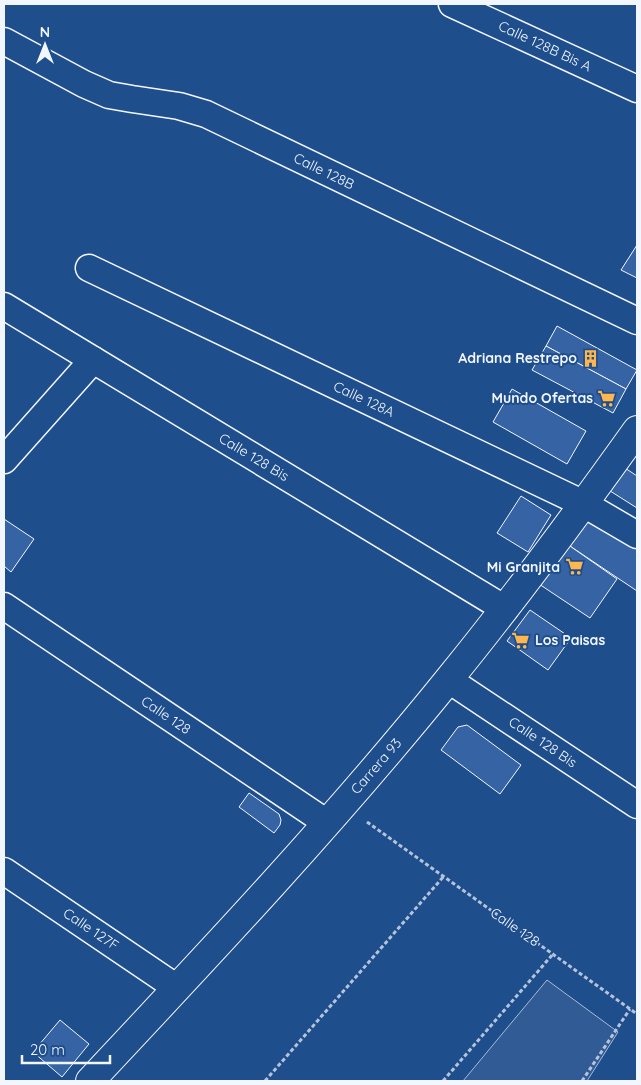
<svg xmlns="http://www.w3.org/2000/svg" width="641" height="1085" viewBox="0 0 641 1085" font-family="Quicksand,sans-serif">
  <style>
    .built { fill: #305b95; stroke: #a8bbd7 }
    .building { fill: #3563a3; stroke: #f2f6ff }
    .lines { fill: none; stroke-linecap: round; stroke-linejoin: round }
    .street-casing { stroke: #f2f6ff; stroke-width: 29 }
    .secondary-casing { stroke: #f2f6ff; stroke-width: 30 }
    .path { stroke: #b3c4dc; stroke-width: 3; stroke-dasharray: 4 2.5; stroke-linecap: butt }
    .street { stroke: #1f4e8c; stroke-width: 26 }
    .secondary { stroke: #1f4e8c; stroke-width: 28 }
    .labels { text-anchor: middle; dominant-baseline: central; stroke-width: 4; stroke-linejoin: round; paint-order: stroke }
    .street-label { font-size: 14px; fill: #f2f6ff; stroke: #1f4e8c }
    .poi-label { font-size: 14px; font-weight: bold; fill: #f2f6ff; stroke: #1f4e8c; text-anchor: end }
  </style>
  <rect width="100%" height="100%" fill="#1f4e8c"/>
  <!-- built -->
  <path class="built" d="M547,980L618,1032L587,1081H463Z"/>
  <!-- building -->
  <g class="building">
    <path d="M637,245V278L621,270Z"/>
    <path d="M557,326L637,370L626,389L546,346Z"/>
    <path d="M546,346L626,389L613,413L532,370Z"/>
    <path d="M512,389L586,431L567,464L493,422Z"/>
    <path d="M622,466L637,476V508L607,489Z"/>
    <path d="M521,496L551,515L528,552L497,533Z"/>
    <path d="M588,514L637,546V591L567,544Z"/>
    <path d="M4,519L34,539L11,572L4,566Z"/>
    <path d="M567,544L617,579L590,618L539,584Z"/>
    <path d="M530,610L571,638L548,670L507,641Z"/>
    <path d="M467,725L521,765L500,794L441,750L458,727Z"/>
    <path d="M249,793L279,814L281,820L280,825L274,833L239,807Z"/>
    <path d="M60,1020L89,1044L62,1077L33,1052Z"/>
  </g>
  <g class="lines">
    <defs>
      <g id="street">
        <path d="M452,4L637,89"/>
        <path d="M4,41L84,84L109,95L132,99L179,106L206,114L637,321"/>
        <path d="M89,268L584,504L637,535"/>
        <path d="M4,306L505,609"/>
        <path d="M4,460L93,360"/>
        <path d="M4,606L327,823"/>
        <path d="M449,680L637,805"/>
        <path d="M4,871L177,988"/>
      </g>
      <path id="secondary" d="M90,1081C213,950 336,819 449,679C515,598 577,514 637,430"/>
    </defs>
    <!-- street casing -->
    <use href="#street" class="street-casing"/>
    <!-- secondary casing -->
    <use href="#secondary" class="secondary-casing"/>
    <!-- path -->
    <g class="path">
      <path d="M367,822L637,1014"/>
      <path d="M265,1081L444,876"/>
      <path d="M443,1081L553,954"/>
      <path d="M582,1081L630,1009"/>
    </g>
    <!-- street -->
    <use href="#street" class="street"/>
    <!-- secondary -->
    <use href="#secondary" class="secondary"/>
  </g>
  <!-- icons -->
  <defs>
    <symbol id="building-bare" viewBox="-9 -9 18 18"><path d="M-4-6H4V6H1V3H-1V6H-4ZM-2.5-4.3h1.7v1.8h-1.7ZM.8-4.3h1.7v1.8H.8ZM-2.5-1h1.7V.8h-1.7ZM.8-1h1.7V.8H.8Z" fill="#ffb74d" stroke="#1f4e8c" stroke-width="2.5" paint-order="stroke"/></symbol>
    <symbol id="supermarket-bare" viewBox="-9 -9 18 18"><path d="M-6-5.5h2.5l.6 2H6L4.5 2H-2.5L-4.4-4H-6ZM-1.5 3.2a1.3 1.3 0 1 0 .1 0ZM3 3.2a1.3 1.3 0 1 0 .1 0Z" fill="#ffb74d" stroke="#1f4e8c" stroke-width="2.5" paint-order="stroke"/></symbol>
  </defs>
  <g fill-rule="evenodd">
    <use href="#building-bare" x="578" y="346" width="25" height="25"/>
    <use href="#supermarket-bare" x="594" y="386" width="25" height="25"/>
    <use href="#supermarket-bare" x="562" y="554" width="25" height="25"/>
    <use href="#supermarket-bare" x="508" y="628" width="25" height="25"/>
  </g>
  <g class="labels">
    <!-- street labels -->
    <g class="street-label">
      <text transform="translate(545 46) rotate(25)">Calle 128B Bis A</text>
      <text transform="translate(324 171) rotate(26)">Calle 128B</text>
      <text transform="translate(364 399) rotate(25)">Calle 128A</text>
      <text transform="translate(254 457) rotate(31)">Calle 128 Bis</text>
      <text transform="translate(166 715) rotate(34)">Calle 128</text>
      <text transform="translate(543 742) rotate(34)">Calle 128 Bis</text>
      <text transform="translate(376 766) rotate(-49)">Carrera 93</text>
      <text transform="translate(515 927) rotate(35)">Calle 128</text>
      <text transform="translate(91 929) rotate(34)">Calle 127F</text>
    </g>
    <!-- poi labels -->
    <g class="poi-label">
      <text x="577" y="358">Adriana Restrepo</text>
      <text x="593" y="398">Mundo Ofertas</text>
      <text x="560" y="567">Mi Granjita</text>
      <text x="535" y="640" text-anchor="start">Los Paisas</text>
    </g>
  </g>
  <!-- border -->
  <rect width="641" height="1085" fill="none" stroke="#f2f6ff" stroke-width="10"/>
  <!-- north arrow -->
  <g transform="translate(45 45)" stroke="#1f4e8c" stroke-width="4" paint-order="stroke">
  <path d="M0-4L9 19L0 12L-9 19Z" fill="#f2f6ff"/>
  <text y="-8" font-size="14" font-weight="bold" text-anchor="middle" fill="#f2f6ff">N</text>
  </g>
  <!-- scale -->
  <path d="M22 1055v8h88v-8" fill="none" stroke="#f2f6ff" stroke-width="2.5"/>
  <text x="30" y="1055" font-size="15" fill="#f2f6ff" stroke="#1f4e8c" stroke-width="4" paint-order="stroke">20 m</text>
</svg>
